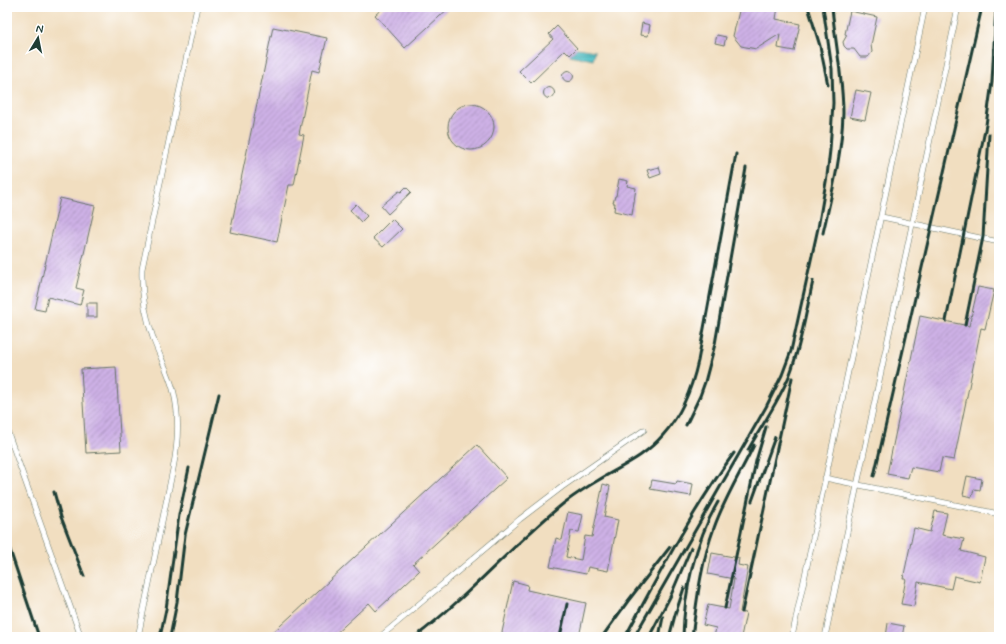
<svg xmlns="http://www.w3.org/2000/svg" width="1006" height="644" viewBox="0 0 1006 644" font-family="Mynerve,sans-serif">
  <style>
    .water { fill: url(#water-rules); stroke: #387e7c }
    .building { fill: url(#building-hatch) }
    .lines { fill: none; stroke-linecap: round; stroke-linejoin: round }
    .service-casing { stroke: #687565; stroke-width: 6 }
    .service { stroke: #fff; stroke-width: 5 }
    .rail { stroke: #1f3d34; stroke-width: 3 }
  </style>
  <defs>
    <pattern id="water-rules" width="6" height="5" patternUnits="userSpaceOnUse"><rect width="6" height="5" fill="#50bfc5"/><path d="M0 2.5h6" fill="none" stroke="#429ca1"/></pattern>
    <pattern id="building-hatch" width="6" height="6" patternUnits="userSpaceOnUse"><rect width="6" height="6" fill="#ceb1e6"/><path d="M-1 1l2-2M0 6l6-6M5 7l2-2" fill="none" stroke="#a791bb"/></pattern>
  </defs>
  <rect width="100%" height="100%" fill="#fff"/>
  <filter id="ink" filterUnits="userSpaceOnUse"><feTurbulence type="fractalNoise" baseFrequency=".025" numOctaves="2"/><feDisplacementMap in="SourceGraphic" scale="8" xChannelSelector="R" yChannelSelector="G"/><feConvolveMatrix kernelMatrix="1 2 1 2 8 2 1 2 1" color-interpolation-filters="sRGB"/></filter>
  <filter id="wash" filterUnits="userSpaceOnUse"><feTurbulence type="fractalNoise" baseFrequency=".012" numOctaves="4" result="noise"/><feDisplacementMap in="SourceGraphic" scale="16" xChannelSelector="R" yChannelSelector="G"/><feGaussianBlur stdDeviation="0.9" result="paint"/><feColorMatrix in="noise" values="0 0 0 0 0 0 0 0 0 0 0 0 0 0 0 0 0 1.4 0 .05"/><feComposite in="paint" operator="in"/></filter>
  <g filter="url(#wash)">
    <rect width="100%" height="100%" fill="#f1dec0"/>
    <!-- water -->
    <path class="water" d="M577,48L595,51L593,60L570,55Z"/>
    <g id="blocks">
      <!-- building -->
      <g class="building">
        <path d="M384,7H450L405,48L375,15Z"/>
        <path d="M740,7H778L776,19L800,24L794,51L778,48L780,34L756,49L741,46L733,36Z"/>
        <path d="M850,11L877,17L871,45L872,52L868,57H860L854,49H847L844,46L843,42L847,35L845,34Z"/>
        <path d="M642,23L650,25L648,36L640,35Z"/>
        <path d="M557,26L577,48L570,55L565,50L531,83L519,71L553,39L549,34Z"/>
        <path d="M273,27L327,38L319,72L312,70L299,134L304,135L294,185H289L277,242L230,232Z"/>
        <path d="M717,35L726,37L724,45L715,43Z"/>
        <circle cx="568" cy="76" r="5.5"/>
        <circle cx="549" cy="93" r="5.5"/>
        <path d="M856,90L871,93L865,120L850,117Z"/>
        <circle cx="471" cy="127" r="23"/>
        <path d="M659,167L661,174L650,178L647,170Z"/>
        <path d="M619,179L628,181L627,186L636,188L632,215L614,211L615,203H613L615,196H616Z"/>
        <path d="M406,187L411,192L388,214L381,206L399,191L401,192Z"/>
        <path d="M60,198L95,206L76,288L84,290L80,305L48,297L45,311L35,309Z"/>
        <path d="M356,204L367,216L361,222L350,210Z"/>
        <path d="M392,219L402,229L383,247L373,238Z"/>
        <path d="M978,287L994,290L985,329L981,328L954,460L942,458L939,472L911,467L908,478L887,474L920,316L969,326Z"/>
        <rect x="87" y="303" width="10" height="14"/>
        <path d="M116,367L121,451L86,453L81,369Z"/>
        <path d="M477,445L507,478L413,564L419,571L376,611L369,603L332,637H268Z"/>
        <path d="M967,476L982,479L980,490L974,489L972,497L963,495Z"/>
        <path d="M652,480L676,484L677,481L693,484L691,496L650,489Z"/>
        <path d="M603,484L610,486L604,517L618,520L608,571L588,567L586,574L550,567L556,538L562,540L568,512L583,515L579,532L571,531L566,557L581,560L585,536L592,537Z"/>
        <path d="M935,511L947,513L942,535L964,539L961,551L985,557L980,582L954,576L951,589L918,582L914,606L901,604L906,579H903L914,528L930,532Z"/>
        <path d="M712,553L739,558L738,565L748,567L740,612L746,613L741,637H714L716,628L703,625L708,605L729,609L734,579L708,574Z"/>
        <path d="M513,581L528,585L527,590L586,603L579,637H501Z"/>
        <path d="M888,623L904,626L902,637H886Z"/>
      </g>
    </g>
  </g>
  <g filter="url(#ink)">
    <use href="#blocks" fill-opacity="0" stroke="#687565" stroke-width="1"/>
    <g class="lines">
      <defs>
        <g id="service">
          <path d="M882,217L999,242"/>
          <path d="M7,430L81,637"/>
          <path d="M825,478L999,514"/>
          <path d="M138,637L173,469C178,444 180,419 174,393C170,375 161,359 154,341C146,318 141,294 142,269L197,7"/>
          <path d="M380,637L520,519L562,487L644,430"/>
          <path d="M792,637L925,7"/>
          <path d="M825,637L958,7"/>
        </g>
      </defs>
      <!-- service casing -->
      <use href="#service" class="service-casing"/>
      <!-- service -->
      <use href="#service" class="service"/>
      <!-- rail -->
      <g class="rail">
        <path d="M808,7L820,46L828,85"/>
        <path d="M823,233C832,193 842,154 843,113C843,78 835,42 832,7"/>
        <path d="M946,321L986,125L992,82L996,7"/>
        <path d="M965,325L983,237L989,134"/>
        <path d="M686,425L700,396L705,382L715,344L746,168"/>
        <path d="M748,450C762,425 779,401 790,374C801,345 806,312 813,281"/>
        <path d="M874,476L982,7"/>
        <path d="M54,492L61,517L84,576"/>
        <path d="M752,501L775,437"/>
        <path d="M7,541L39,637"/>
        <path d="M725,608L756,461L766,427"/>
        <path d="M742,612L792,378"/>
        <path d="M670,634L675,615L684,588"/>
        <path d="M160,637L166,609L179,515L189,468"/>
        <path d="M170,637L177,602L185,535L219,394"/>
        <path d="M415,637C468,597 512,545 564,503C575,495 585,488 597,481C623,465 643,458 663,435C682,414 692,388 698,361L736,154"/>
        <path d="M560,637L567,604"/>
        <path d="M602,637L628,601L670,547"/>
        <path d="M625,637C659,575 692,510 734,453"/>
        <path d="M634,637L766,407L782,375L791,351L818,228L827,176L830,150L833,103L832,69L823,7"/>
        <path d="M649,637L671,595L691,548"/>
        <path d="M659,637L663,617"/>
        <path d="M683,637C684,591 695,542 718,502"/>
        <path d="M692,637C697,600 701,563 714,528C724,499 741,472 754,445"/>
      </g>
    </g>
  </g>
  <!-- margin -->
  <rect width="1006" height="644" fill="none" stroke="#fff" stroke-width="24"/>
  <!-- north arrow -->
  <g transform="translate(38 38) rotate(10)" stroke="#ffffff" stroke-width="3" paint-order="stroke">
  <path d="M0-3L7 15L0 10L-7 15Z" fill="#1f3d34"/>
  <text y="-6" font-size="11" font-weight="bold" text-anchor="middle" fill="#1f3d34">N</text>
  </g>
</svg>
